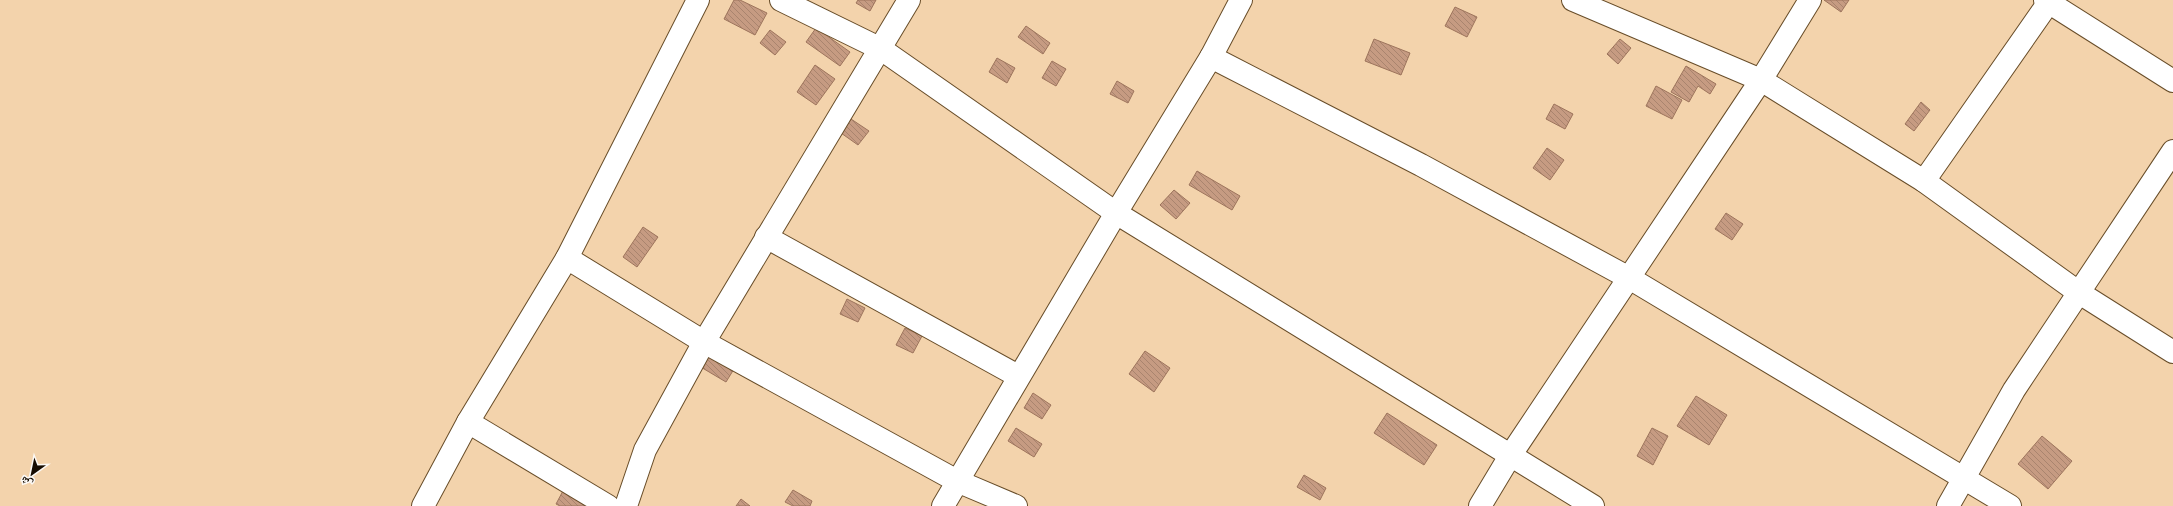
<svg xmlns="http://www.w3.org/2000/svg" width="2173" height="506" viewBox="0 0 2173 506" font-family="Jost,'Noto Naskh Arabic',sans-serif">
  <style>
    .building { fill: url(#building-back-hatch); stroke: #9d745c }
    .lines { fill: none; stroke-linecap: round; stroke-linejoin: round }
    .minor-casing { stroke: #684d29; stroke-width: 24 }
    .minor { stroke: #fff; stroke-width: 22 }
  </style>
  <defs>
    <pattern id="building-back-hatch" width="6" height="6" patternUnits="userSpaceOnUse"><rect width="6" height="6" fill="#c69b82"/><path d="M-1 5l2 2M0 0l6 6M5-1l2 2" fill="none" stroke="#a9846e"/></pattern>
  </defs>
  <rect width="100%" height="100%" fill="#f3d3ac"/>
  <!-- building -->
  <g class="building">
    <path d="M734,0H740L767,13L755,35L724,19Z"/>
    <path d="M858,0H876L870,11L856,3Z"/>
    <path d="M1824,0H1849L1841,12Z"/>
    <path d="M1455,7L1477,17L1467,37L1445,26Z"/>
    <path d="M1026,26L1050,43L1043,54L1018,37Z"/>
    <path d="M816,28L850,52L840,66L806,42Z"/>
    <path d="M770,30L786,42L775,55L760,43Z"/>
    <path d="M1374,39L1410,53L1401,75L1365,61Z"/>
    <path d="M1620,39L1631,48L1618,64L1607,54Z"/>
    <path d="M997,58L1015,68L1007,83L989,72Z"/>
    <path d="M1052,61L1066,69L1056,86L1042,78Z"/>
    <path d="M815,65L835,79L816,105L797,92Z"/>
    <path d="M1686,66L1716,84L1710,94L1698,86L1689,102L1671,92Z"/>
    <path d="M1117,81L1134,91L1128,103L1110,94Z"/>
    <path d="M1656,86L1682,100L1672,119L1646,106Z"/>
    <path d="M1921,102L1930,110L1914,131L1905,124Z"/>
    <path d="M1554,104L1573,114L1565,129L1546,119Z"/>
    <path d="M851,119L869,131L858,145L841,133Z"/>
    <path d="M1547,148L1564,160L1550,180L1533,168Z"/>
    <path d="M1197,171L1240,196L1232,210L1189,185Z"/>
    <path d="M1174,190L1190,203L1176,219L1160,205Z"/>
    <path d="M1726,213L1743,224L1732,240L1715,229Z"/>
    <path d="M643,227L658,237L637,267L623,257Z"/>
    <path d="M847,299L865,308L858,322L840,314Z"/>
    <path d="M905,328L922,336L913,353L896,345Z"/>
    <path d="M702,350L734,369L726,382L694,363Z"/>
    <path d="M1145,351L1170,368L1154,392L1129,374Z"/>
    <path d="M1033,393L1051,405L1042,419L1024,408Z"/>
    <path d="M1696,396L1727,415L1709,445L1677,426Z"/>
    <path d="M1387,413L1437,445L1424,465L1374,433Z"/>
    <path d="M1016,428L1042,444L1034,457L1008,441Z"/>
    <path d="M1652,428L1668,436L1653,465L1637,456Z"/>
    <path d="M2042,436L2072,461L2048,489L2018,464Z"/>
    <path d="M1304,475L1326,488L1320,500L1297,487Z"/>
    <path d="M564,489L589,506H560L556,504Z"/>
    <path d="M793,490L812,501L810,506H793L785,502Z"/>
    <path d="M741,499L750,506H736Z"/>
  </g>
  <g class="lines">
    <defs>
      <g id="minor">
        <path d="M781,0L881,49L1116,213L1593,506"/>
        <path d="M1573,0L1761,80L1924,181L2078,292L2173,352"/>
        <path d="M2045,0L2173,81"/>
        <path d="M1211,57L1421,165L1631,279L2010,506"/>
        <path d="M1924,181L2049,2"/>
        <path d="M766,237L1018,376"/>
        <path d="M567,258L704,342L957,481L1016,506"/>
        <path d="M468,422L608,506"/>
        <path d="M423,506L468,422L567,258L698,0"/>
        <path d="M626,506L645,450L704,342L909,0"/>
        <path d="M943,506L1116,213L1211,57L1241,0"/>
        <path d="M1480,506L1510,456L1761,80L1810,0"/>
        <path d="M1948,506L2014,390L2173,151"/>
      </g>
    </defs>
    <!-- minor casing -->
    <use href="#minor" class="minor-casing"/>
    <!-- minor -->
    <use href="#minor" class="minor"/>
  </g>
  <!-- north arrow -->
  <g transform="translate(32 474) rotate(213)" stroke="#fcf9f5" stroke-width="3" paint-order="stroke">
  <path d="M0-3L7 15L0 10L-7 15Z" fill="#160c01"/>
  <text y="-6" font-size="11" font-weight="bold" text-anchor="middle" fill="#160c01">ش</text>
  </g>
</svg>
